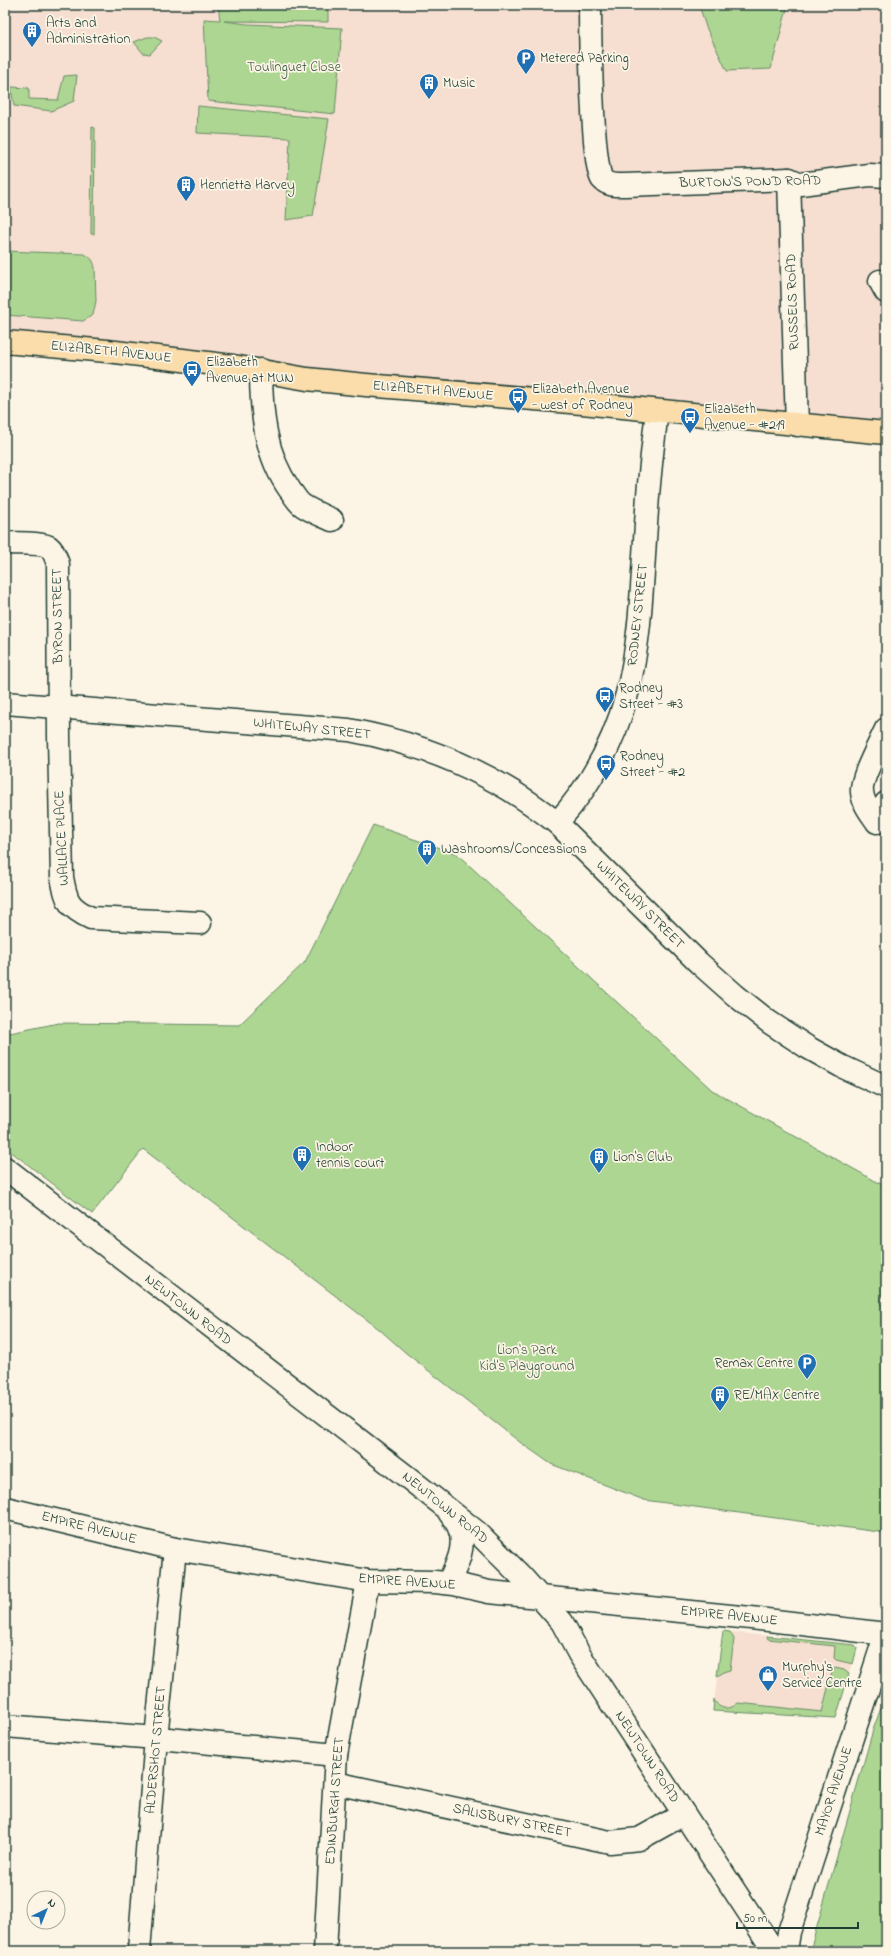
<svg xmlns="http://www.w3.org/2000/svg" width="891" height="1956" viewBox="0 0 891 1956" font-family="'Indie Flower',sans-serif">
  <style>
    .built { fill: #f6dfd1 }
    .green { fill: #aed693; stroke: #668a64 }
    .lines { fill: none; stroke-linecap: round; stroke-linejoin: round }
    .minor-casing { stroke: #1f3d34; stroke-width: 25 }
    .major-casing { stroke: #1f3d34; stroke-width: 25 }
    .minor { stroke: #fcf5e5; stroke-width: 22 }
    .major { stroke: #faddab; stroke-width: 22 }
    .labels { text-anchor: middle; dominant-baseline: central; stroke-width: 3.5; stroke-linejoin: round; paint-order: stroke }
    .poi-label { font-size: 14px; fill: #1f3d34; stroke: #fcf5e5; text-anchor: start }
    .park-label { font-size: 14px; fill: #3c5c47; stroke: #fcf5e5 }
    .street-label { font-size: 14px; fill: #1f3d34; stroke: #fcf5e5 }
  </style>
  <rect width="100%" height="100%" fill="#fcf5e5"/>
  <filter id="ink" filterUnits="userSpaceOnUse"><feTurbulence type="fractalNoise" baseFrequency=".025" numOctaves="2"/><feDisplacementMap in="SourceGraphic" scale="8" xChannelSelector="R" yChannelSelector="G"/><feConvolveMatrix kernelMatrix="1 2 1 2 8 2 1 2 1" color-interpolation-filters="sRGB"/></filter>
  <g filter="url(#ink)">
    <!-- built -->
    <g class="built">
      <path d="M5,5H886V433L5,342Z"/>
      <path d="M723,1631L857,1646L836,1718L713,1711Z"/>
    </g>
    <!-- green -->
    <g class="green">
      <path d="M218,5H328V22L224,21L247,24L342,28L335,114L208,101L204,19L220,20Z"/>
      <path d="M699,5H788L771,69L727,71L706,27Z"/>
      <path d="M147,37H154L162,41L150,54L143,53L134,42Z"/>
      <path d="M77,75L74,101L51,111L14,106L11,87L29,88V99L58,100L64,76Z"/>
      <path d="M198,106L329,119L313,216L286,220L290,138L197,133Z"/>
      <path d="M92,127L95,128L94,234H91Z"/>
      <path d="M5,251L84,254C91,257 94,261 95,268L96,301L93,315L83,321L5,315Z"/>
      <path d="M373,825L457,854L712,1090L886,1187V1285L880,1304L886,1307V1533L644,1500L551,1464L521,1443L406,1353L379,1329L143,1149L92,1214L5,1147V1034L59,1023L239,1025L305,962Z"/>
      <path d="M723,1631L730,1632L734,1639L730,1670L726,1671L717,1676Z"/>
      <path d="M767,1636L855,1645L857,1648L853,1664L836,1660L834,1658L835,1646L768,1639Z"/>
      <path d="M835,1668L844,1670L849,1674L836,1718L713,1711L714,1699C719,1711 730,1710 738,1703L822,1712L832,1672Z"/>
      <path d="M886,1703V1951H810L873,1730L881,1708Z"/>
    </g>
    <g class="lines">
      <defs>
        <g id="minor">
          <path d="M590,5C590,29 592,167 602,179C608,186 618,185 625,185L789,179L801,184L869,175L886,176"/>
          <path d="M789,179L797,425"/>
          <path d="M880,281L886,292"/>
          <path d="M261,370C261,413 265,455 290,490C294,495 297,501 302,505C311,511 321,515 332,520"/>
          <path d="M5,543C16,544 40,542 49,547C54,551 56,558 58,564L59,737L62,877C66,901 69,908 91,918L200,923"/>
          <path d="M5,703L349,730C426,744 496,774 557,823L699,963L735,995L769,1022L807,1047L841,1066L886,1087"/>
          <path d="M886,729C880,743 860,779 862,792C863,804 871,813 877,822L886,803"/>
          <path d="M557,823C644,726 638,631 647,510C649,477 653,444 657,411"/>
          <path d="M5,1168L411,1480L478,1533L522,1577L562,1622L579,1654L774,1951"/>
          <path d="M5,1508L175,1549L368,1581L435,1582L454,1584L489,1592L751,1618L886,1634"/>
          <path d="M448,1583C456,1567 467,1546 459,1528C457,1522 452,1517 449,1512"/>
          <path d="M5,1726L169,1739L336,1755"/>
          <path d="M335,1783L610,1842L639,1839L684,1814"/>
          <path d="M139,1951L156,1738L175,1549"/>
          <path d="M325,1951L336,1755L368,1581"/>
          <path d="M786,1951L789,1932L886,1633"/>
        </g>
        <path id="major" d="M5,342L107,351L233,366L307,379L366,385L582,403L886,433"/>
      </defs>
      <!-- minor casing -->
      <use href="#minor" class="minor-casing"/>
      <!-- major casing -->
      <use href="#major" class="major-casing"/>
      <!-- minor -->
      <use href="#minor" class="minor"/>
      <!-- major -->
      <use href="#major" class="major"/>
    </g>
  </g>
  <!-- icons -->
  <defs>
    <symbol id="building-pin" viewBox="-11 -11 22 30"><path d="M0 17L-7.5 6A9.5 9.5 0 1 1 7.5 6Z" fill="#1f6fb2" stroke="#fcf5e5"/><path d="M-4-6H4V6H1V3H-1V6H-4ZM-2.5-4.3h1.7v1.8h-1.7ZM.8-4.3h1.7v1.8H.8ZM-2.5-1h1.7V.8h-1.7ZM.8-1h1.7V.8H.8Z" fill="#fff"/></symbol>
    <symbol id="parking-pin" viewBox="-11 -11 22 30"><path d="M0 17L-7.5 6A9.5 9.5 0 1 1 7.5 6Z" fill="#1f6fb2" stroke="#fcf5e5"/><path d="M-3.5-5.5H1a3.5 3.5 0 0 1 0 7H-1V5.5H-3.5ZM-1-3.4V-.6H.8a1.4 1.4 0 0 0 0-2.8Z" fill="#fff"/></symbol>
    <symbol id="bus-pin" viewBox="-11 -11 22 30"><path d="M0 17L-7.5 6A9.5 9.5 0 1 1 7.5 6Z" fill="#1f6fb2" stroke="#fcf5e5"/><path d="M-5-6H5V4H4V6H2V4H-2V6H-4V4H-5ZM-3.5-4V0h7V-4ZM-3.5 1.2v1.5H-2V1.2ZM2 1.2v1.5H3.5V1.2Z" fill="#fff"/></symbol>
    <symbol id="shop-pin" viewBox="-11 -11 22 30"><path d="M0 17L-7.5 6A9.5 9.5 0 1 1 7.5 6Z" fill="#1f6fb2" stroke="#fcf5e5"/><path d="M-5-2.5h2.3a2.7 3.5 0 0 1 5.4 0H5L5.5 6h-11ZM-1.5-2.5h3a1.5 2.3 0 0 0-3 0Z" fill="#fff"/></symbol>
  </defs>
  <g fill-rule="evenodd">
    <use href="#building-pin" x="21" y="20" width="22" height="30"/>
    <use href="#parking-pin" x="515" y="47" width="22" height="30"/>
    <use href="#building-pin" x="418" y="72" width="22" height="30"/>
    <use href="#building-pin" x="175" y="174" width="22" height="30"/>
    <use href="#bus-pin" x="181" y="359" width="22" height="30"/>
    <use href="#bus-pin" x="507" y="386" width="22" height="30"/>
    <use href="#bus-pin" x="679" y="406" width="22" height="30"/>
    <use href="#bus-pin" x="594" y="685" width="22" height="30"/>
    <use href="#bus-pin" x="595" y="753" width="22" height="30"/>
    <use href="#building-pin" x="416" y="838" width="22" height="30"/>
    <use href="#building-pin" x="291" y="1144" width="22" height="30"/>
    <use href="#building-pin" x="588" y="1146" width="22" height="30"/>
    <use href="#parking-pin" x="796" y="1352" width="22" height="30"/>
    <use href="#building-pin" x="709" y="1384" width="22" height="30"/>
    <use href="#shop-pin" x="757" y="1664" width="22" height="30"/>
  </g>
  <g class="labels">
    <!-- poi labels -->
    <g class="poi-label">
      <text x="46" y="23">Arts and<tspan x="46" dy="16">Administration</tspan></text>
      <text x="540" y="58">Metered Parking</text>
      <text x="443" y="83">Music</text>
      <text x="200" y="185">Henrietta Harvey</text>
      <text x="206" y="362">Elizabeth<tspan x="206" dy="16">Avenue at MUN</tspan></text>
      <text x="532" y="389">Elizabeth Avenue<tspan x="532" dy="16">- west of Rodney</tspan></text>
      <text x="704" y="409">Elizabeth<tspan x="704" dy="16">Avenue - #219</tspan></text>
      <text x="619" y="688">Rodney<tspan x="619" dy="16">Street - #3</tspan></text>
      <text x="620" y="756">Rodney<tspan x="620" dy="16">Street - #2</tspan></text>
      <text x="441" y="849">Washrooms/Concessions</text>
      <text x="316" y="1147">Indoor<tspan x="316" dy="16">tennis court</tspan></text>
      <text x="613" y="1157">Lion's Club</text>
      <text x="793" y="1363" text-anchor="end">Remax Centre</text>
      <text x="734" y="1395">RE/MAX Centre</text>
      <text x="782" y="1667">Murphy's<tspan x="782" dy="16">Service Centre</tspan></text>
    </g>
    <!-- park labels -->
    <g class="park-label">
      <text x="294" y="67">Toulinguet Close</text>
      <text x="527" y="1350">Lion's Park<tspan x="527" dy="16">Kid's Playground</tspan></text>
    </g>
    <!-- street labels -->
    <g class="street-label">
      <text transform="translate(750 182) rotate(-1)">BURTON'S POND ROAD</text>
      <text transform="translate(793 302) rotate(-92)">RUSSELS ROAD</text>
      <text transform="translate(111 352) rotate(6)">ELIZABETH AVENUE</text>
      <text transform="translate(433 391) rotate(5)">ELIZABETH AVENUE</text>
      <text transform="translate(638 615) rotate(-84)">RODNEY STREET</text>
      <text transform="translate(58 616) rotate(-91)">BYRON STREET</text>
      <text transform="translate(312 729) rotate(6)">WHITEWAY STREET</text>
      <text transform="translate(62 838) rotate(-93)">WALLACE PLACE</text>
      <text transform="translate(640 905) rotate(45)">WHITEWAY STREET</text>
      <text transform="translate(188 1310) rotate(38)">NEWTOWN ROAD</text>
      <text transform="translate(445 1508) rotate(39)">NEWTOWN ROAD</text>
      <text transform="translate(89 1528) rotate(14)">EMPIRE AVENUE</text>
      <text transform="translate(407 1582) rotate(4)">EMPIRE AVENUE</text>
      <text transform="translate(729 1616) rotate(6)">EMPIRE AVENUE</text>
      <text transform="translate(156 1750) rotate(-85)">ALDERSHOT STREET</text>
      <text transform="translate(647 1757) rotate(57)">NEWTOWN ROAD</text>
      <text transform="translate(834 1791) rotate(-72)">MAYOR AVENUE</text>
      <text transform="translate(335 1801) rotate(-86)">EDINBURGH STREET</text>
      <text transform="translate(512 1821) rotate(12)">SALISBURY STREET</text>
    </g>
  </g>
  <!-- margin -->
  <rect width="891" height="1956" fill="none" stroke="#fcf5e5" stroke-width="20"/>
  <rect x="10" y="10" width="871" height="1936" fill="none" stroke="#1f3d34" stroke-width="1.5" filter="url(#ink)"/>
  <!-- north arrow -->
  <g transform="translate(46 1910) rotate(43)"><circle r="19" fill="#fcf5e5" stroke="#a4ab9e"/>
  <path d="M0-3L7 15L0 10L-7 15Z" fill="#1f6fb2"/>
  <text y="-6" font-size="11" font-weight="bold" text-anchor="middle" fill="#1f3d34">N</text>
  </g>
  <!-- scale -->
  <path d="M737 1922v6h121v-6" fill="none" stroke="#1f3d34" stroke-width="2"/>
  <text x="743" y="1922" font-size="12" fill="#1f3d34" stroke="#fcf5e5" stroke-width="3" paint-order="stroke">50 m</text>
</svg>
